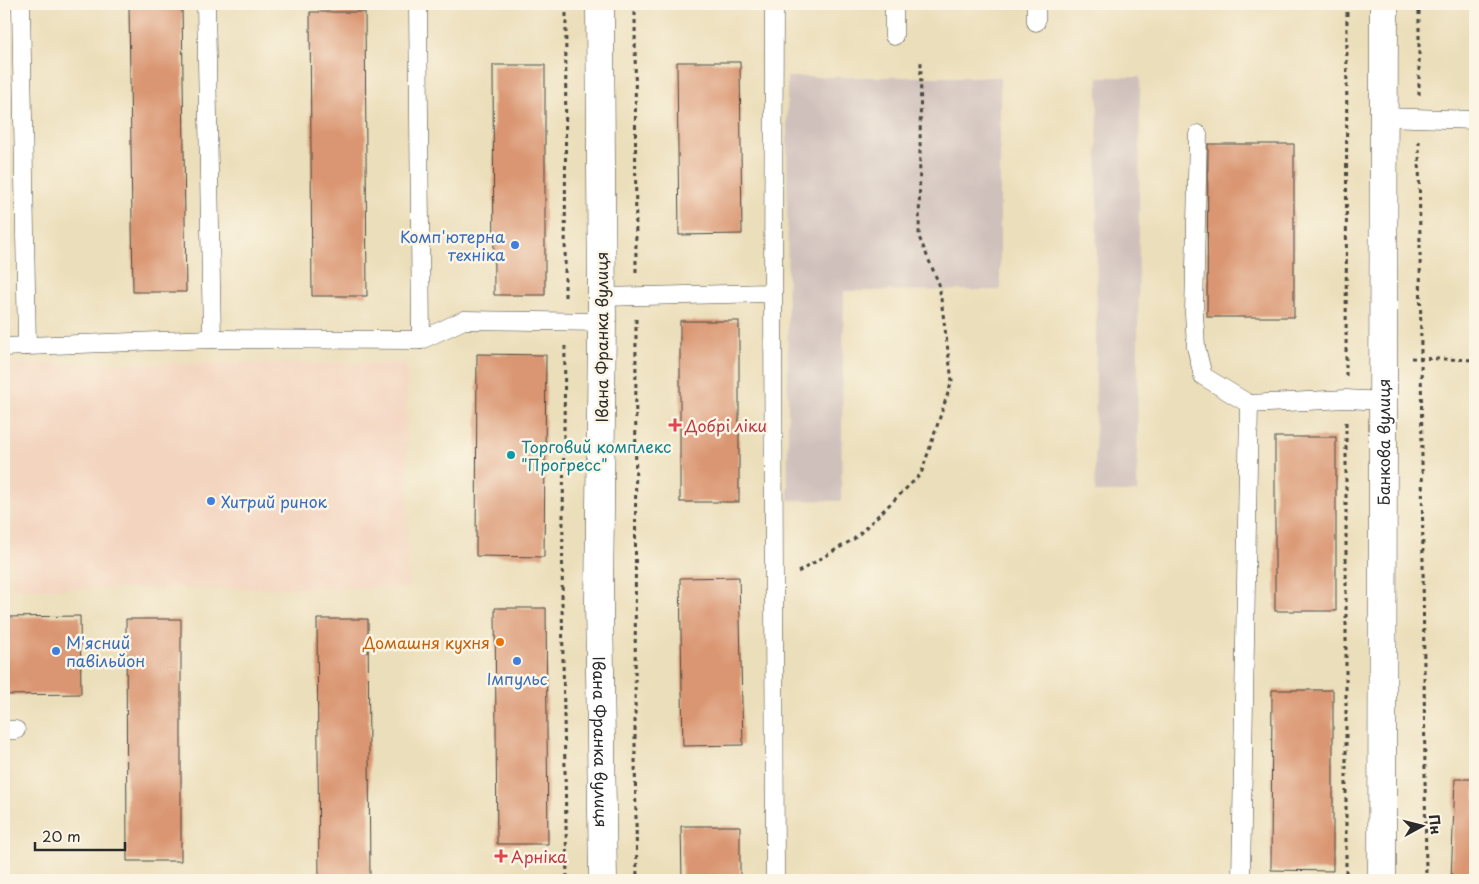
<svg xmlns="http://www.w3.org/2000/svg" width="1479" height="884" viewBox="0 0 1479 884" font-family="'Playpen Sans',sans-serif">
  <style>
    .built { fill: #f3d4bf }
    .industrial { fill: #cfc0bb }
    .building { fill: #da9672 }
    .lines { fill: none; stroke-linecap: round; stroke-linejoin: round }
    .service-casing { stroke: #484640; stroke-width: 19 }
    .tertiary-casing { stroke: #484640; stroke-width: 29 }
    .path { stroke: #484640; stroke-width: 3; stroke-dasharray: 4 4; stroke-linecap: butt }
    .service { stroke: #fff; stroke-width: 18 }
    .tertiary { stroke: #fff; stroke-width: 28 }
    .shop-dot { fill: #3f7fe0; stroke: #fcf5e5; stroke-width: 2 }
    .health-dot { fill: #e0444e; stroke: #fcf5e5; stroke-width: 2 }
    .culture-dot { fill: #0f9aa8; stroke: #fcf5e5; stroke-width: 2 }
    .food-dot { fill: #e8710a; stroke: #fcf5e5; stroke-width: 2 }
    .labels { text-anchor: middle; dominant-baseline: central; stroke-width: 5; stroke-linejoin: round; paint-order: stroke }
    .shop-label { font-size: 16px; fill: #366cbe; stroke: #fcf5e5; text-anchor: start }
    .street-label { font-size: 16px; fill: #2b2b2b; stroke: #fcf5e5 }
    .health-label { font-size: 16px; fill: #be3a42; stroke: #fcf5e5; text-anchor: start }
    .culture-label { font-size: 16px; fill: #0d838f; stroke: #fcf5e5; text-anchor: start }
    .food-label { font-size: 16px; fill: #c56008; stroke: #fcf5e5; text-anchor: end }
  </style>
  <rect width="100%" height="100%" fill="#fcf5e5"/>
  <filter id="ink" filterUnits="userSpaceOnUse"><feTurbulence type="fractalNoise" baseFrequency=".02" numOctaves="2"/><feDisplacementMap in="SourceGraphic" scale="10" xChannelSelector="R" yChannelSelector="G"/><feConvolveMatrix kernelMatrix="1 2 1 2 8 2 1 2 1" color-interpolation-filters="sRGB"/></filter>
  <filter id="wash" filterUnits="userSpaceOnUse"><feTurbulence type="fractalNoise" baseFrequency=".0096" numOctaves="4" result="noise"/><feDisplacementMap in="SourceGraphic" scale="20" xChannelSelector="R" yChannelSelector="G"/><feGaussianBlur stdDeviation="1.12" result="paint"/><feColorMatrix in="noise" values="0 0 0 0 0 0 0 0 0 0 0 0 0 0 0 0 0 1.4 0 .05"/><feComposite in="paint" operator="in"/></filter>
  <g filter="url(#wash)">
    <rect width="100%" height="100%" fill="#ebdeba"/>
    <!-- built -->
    <path class="built" d="M407,363L408,588L13,589V364Z"/>
    <!-- industrial -->
    <g class="industrial">
      <path d="M787,77H1000V290L844,291L841,501L788,500Z"/>
      <path d="M1098,77H1140L1137,492H1095Z"/>
    </g>
    <g id="blocks">
      <!-- building -->
      <g class="building">
        <path d="M129,6H182L186,292H133Z"/>
        <path d="M310,12H365L367,296H312Z"/>
        <path d="M677,62H740L742,234L679,235Z"/>
        <path d="M493,65H545V295H494Z"/>
        <path d="M1208,144H1294V317H1207Z"/>
        <rect x="680" y="321" width="59" height="181"/>
        <path d="M477,354L546,355L544,557L476,556Z"/>
        <rect x="1275" y="437" width="61" height="174"/>
        <path d="M739,577L743,745L683,746L680,578Z"/>
        <path d="M495,608H546L548,844H497Z"/>
        <path d="M80,616L81,694L4,695V617Z"/>
        <path d="M126,619H181V861H127Z"/>
        <path d="M317,619H368L370,880H319Z"/>
        <path d="M1272,690H1333V871L1271,870Z"/>
        <path d="M1455,779H1475V880H1451Z"/>
        <path d="M681,826H740V880H682Z"/>
      </g>
    </g>
  </g>
  <g filter="url(#ink)">
    <use href="#blocks" fill-opacity="0" stroke="#484640" stroke-width="1"/>
    <g class="lines">
      <defs>
        <g id="service">
          <path d="M206,4L212,339"/>
          <path d="M418,4L421,340L464,320L602,322"/>
          <path d="M894,4V36"/>
          <path d="M1036,22V4"/>
          <path d="M1384,117L1475,120"/>
          <path d="M1198,134L1194,313L1196,347L1203,376L1249,404L1346,399L1383,401"/>
          <path d="M773,293L774,4"/>
          <path d="M602,297L773,293L775,880"/>
          <path d="M27,346L212,339L421,340"/>
          <path d="M4,347L27,346L21,4"/>
          <path d="M4,730H16"/>
          <path d="M1241,880L1249,404"/>
        </g>
        <g id="tertiary">
          <path id="s1" d="M600,4L602,322L599,602L603,880"/>
          <path id="s2" d="M1382,880L1384,4"/>
        </g>
      </defs>
      <!-- service casing -->
      <use href="#service" class="service-casing"/>
      <!-- tertiary casing -->
      <use href="#tertiary" class="tertiary-casing"/>
      <!-- path -->
      <g class="path">
        <path d="M635,4L636,273"/>
        <path d="M1419,95V4"/>
        <path d="M1419,141L1426,880"/>
        <path d="M565,297L566,4"/>
        <path d="M636,319L635,757L637,880"/>
        <path d="M565,346L562,603L567,880"/>
        <path d="M1411,358L1475,360"/>
        <path d="M1346,376L1347,4"/>
        <path d="M1346,422V880"/>
        <path d="M798,572L854,539L921,474L952,381L939,284L919,237L921,61"/>
      </g>
      <!-- service -->
      <use href="#service" class="service"/>
      <!-- tertiary -->
      <use href="#tertiary" class="tertiary"/>
    </g>
  </g>
  <!-- markers -->
  <g class="shop-dot">
    <circle cx="515" cy="245" r="5"/>
    <circle cx="211" cy="501" r="5"/>
    <circle cx="56" cy="651" r="5"/>
    <circle cx="517" cy="661" r="5"/>
  </g>
  <g class="health-dot">
    <path d="M672.5 417.5h5v5h5v5h-5v5h-5v-5h-5v-5h5z"/>
    <path d="M498.5 848.5h5v5h5v5h-5v5h-5v-5h-5v-5h5z"/>
  </g>
  <circle class="culture-dot" cx="511" cy="455" r="5"/>
  <circle class="food-dot" cx="500" cy="642" r="5"/>
  <g class="labels">
    <!-- shop labels -->
    <g class="shop-label">
      <text x="505" y="236" text-anchor="end">Комп'ютерна<tspan x="505" dy="18">техніка</tspan></text>
      <text x="221" y="501">Хитрий ринок</text>
      <text x="66" y="642">М'ясний<tspan x="66" dy="18">павільйон</tspan></text>
      <text x="517" y="678" text-anchor="middle">Імпульс</text>
    </g>
    <!-- street labels -->
    <g class="street-label">
      <text transform="translate(601 337) rotate(-90)">Івана Франка вулиця</text>
      <text stroke="none"><textPath href="#s2" startOffset="438">Банкова вулиця</textPath></text>
      <text stroke="none"><textPath href="#s1" startOffset="738">Івана Франка вулиця</textPath></text>
    </g>
    <!-- health labels -->
    <g class="health-label">
      <text x="685" y="425">Добрі ліки</text>
      <text x="511" y="856">Арніка</text>
    </g>
    <!-- culture labels -->
    <g class="culture-label">
      <text x="521" y="446">Торговий комплекс<tspan x="521" dy="18">"Прогресс"</tspan></text>
    </g>
    <!-- food labels -->
    <g class="food-label">
      <text x="490" y="642">Домашня кухня</text>
    </g>
  </g>
  <!-- margin -->
  <rect width="1479" height="884" fill="none" stroke="#fcf5e5" stroke-width="20"/>
  <!-- north arrow -->
  <g transform="translate(1422 826) rotate(83)" stroke="#fcf5e5" stroke-width="4" paint-order="stroke">
  <path d="M0-4L9 19L0 12L-9 19Z" fill="#2b2b2b"/>
  <text y="-8" font-size="14" font-weight="bold" text-anchor="middle" fill="#2b2b2b">Пн</text>
  </g>
  <!-- scale -->
  <path d="M35 842v8h90v-8" fill="none" stroke="#2b2b2b" stroke-width="2.5"/>
  <text x="42" y="842" font-size="15" fill="#2b2b2b" stroke="#fcf5e5" stroke-width="4" paint-order="stroke">20 m</text>
</svg>
